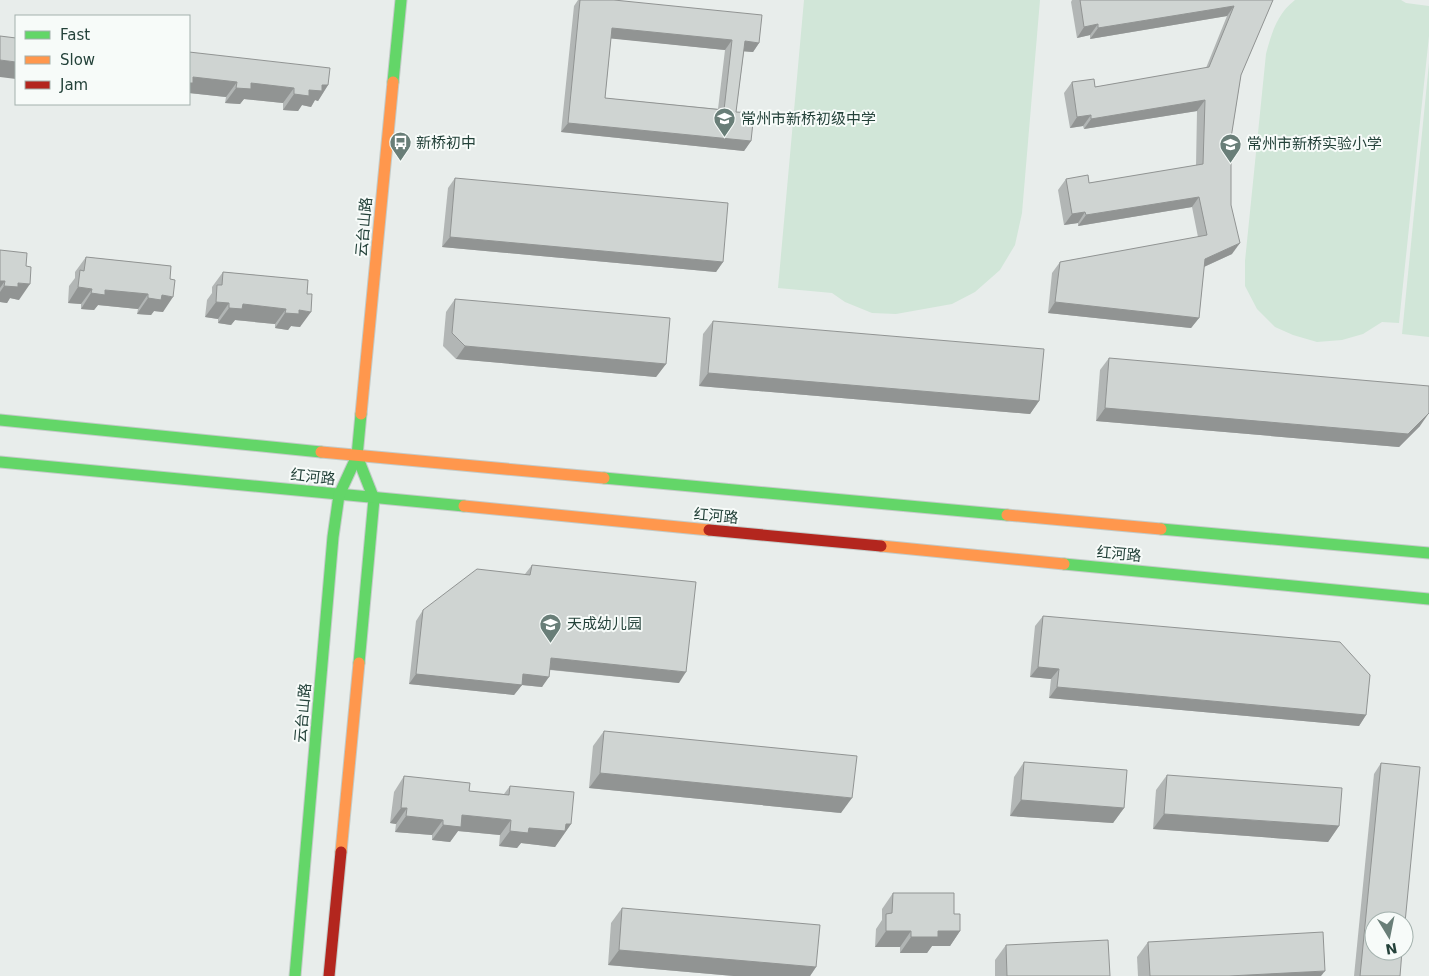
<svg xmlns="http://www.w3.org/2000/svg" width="1429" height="976" viewBox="0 0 1429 976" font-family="'DejaVu Sans','Noto Sans SC',sans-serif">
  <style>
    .green { fill: #d1e6d8 }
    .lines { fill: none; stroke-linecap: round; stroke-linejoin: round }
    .fast-casing { stroke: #c3cbc8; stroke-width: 13 }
    .slow-casing { stroke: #c3cbc8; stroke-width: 13 }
    .jam-casing { stroke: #c3cbc8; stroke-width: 13 }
    .fast { stroke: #63d668; stroke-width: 11 }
    .slow { stroke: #ff974d; stroke-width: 11 }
    .jam { stroke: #b3261e; stroke-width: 11 }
    .wall { fill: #b2b6b5; fill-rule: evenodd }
    .shaded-wall { fill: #919493 }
    .building { fill: #cfd4d2; stroke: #919493; fill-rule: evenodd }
    .labels { text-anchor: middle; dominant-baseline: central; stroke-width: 4; stroke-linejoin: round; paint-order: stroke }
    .poi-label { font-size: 15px; fill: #24423a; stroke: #f7fbf9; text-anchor: start }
    .street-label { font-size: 15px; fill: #24423a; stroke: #f7fbf9 }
  </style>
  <rect width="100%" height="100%" fill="#e8edeb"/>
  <!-- green -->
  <g class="green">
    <path d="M804,0H1040L1022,213L1015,245L1000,270L975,292L952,304L896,314L872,313L845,302L832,293L778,288Z"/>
    <path d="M1295,0H1401L1406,3L1429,6V36L1399,323L1382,322L1363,334L1342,340L1317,342L1293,335L1275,327L1257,309L1245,286V261L1266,54C1272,32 1277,14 1295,0Z"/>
    <path d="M1429,63V337L1402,334Z"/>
  </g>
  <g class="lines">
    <defs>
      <g id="fast">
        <path d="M393,82L401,0"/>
        <path d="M0,420L321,452"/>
        <path d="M357,456L374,499L359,663"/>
        <path d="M0,462L464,506"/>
        <path d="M604,478L1007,515"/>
        <path d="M1161,529L1429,553"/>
        <path d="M1064,564L1429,599"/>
        <path d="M295,976L333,537L339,495L357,456L361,414"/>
      </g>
      <g id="slow">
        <path d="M361,414L393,82"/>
        <path d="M321,452L604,478"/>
        <path d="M464,506L709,530"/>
        <path d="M1007,515L1161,529"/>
        <path d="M881,546L1064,564"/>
        <path d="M341,852L359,663"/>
      </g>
      <g id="jam">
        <path d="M709,530L881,546"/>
        <path d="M329,976L341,852"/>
      </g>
    </defs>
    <!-- fast casing -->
    <use href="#fast" class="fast-casing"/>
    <!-- slow casing -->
    <use href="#slow" class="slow-casing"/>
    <!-- jam casing -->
    <use href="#jam" class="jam-casing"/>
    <!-- fast -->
    <use href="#fast" class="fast"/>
    <!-- slow -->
    <use href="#slow" class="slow"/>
    <!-- jam -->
    <use href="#jam" class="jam"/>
  </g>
  <!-- wall -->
  <g class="wall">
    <path d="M578,0H614L759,43L753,52L744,51L736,112L751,141L744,151L561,132L574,6ZM611,38L725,50L718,109L605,98Z"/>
    <path d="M1072,0H1273L1241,75L1231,138V205L1232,254L1204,267L1199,318L1191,328L1048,313L1052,273L1060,262L1198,237L1192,207L1078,226V223L1064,225L1058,190L1066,179L1089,183L1196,166L1197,111L1084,129L1083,126L1070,128L1064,93L1072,82L1095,87L1206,68L1227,16L1090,39V35L1077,38L1071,2Z"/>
    <path d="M189,52L328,85L318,101L315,100L311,107L302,105L298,111L283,110V103L244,99L240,104L225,103L226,97L189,93Z"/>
    <path d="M455,178L723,262L716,272L442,247L448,188Z"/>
    <path d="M0,250L19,300L10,298L7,303L0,302Z"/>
    <path d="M86,257L171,266L163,312L154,311L151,315L137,314L138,309L98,305L94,310L81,309V304L68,303L69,286L75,278V272Z"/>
    <path d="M223,272L308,280L300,327L291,326L288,330L275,328V324L235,320L231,325L218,323V319L205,317L207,300L212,293V287Z"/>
    <path d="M455,299L666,364L656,377L456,359L443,346L446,312Z"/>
    <path d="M713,321L1039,401L1030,414L699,386L703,334Z"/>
    <path d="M1109,358L1420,426L1399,447L1096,421L1100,370Z"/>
    <path d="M532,565L679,683L550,670L542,687L522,685L514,695L409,684L416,621L423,610L525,574Z"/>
    <path d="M1043,616L1366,715L1359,726L1049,698L1051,679L1030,677L1035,626Z"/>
    <path d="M604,731L841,813L589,788L593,746Z"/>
    <path d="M1024,762L1124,808L1113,823L1010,816L1014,777Z"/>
    <path d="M1381,763L1400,976H1354L1374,774Z"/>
    <path d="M1167,775L1339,826L1328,842L1153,829L1156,790Z"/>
    <path d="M404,776L469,791L504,794L510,786L571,824L555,847L521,843L517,848L499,846L500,835L458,831L450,842L432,840V835L395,832L396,824L390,823L394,792Z"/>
    <path d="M893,893L960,931L950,946H932L927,953H900V947H875L876,929L882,920V909Z"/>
    <path d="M622,908L816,967L810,976H734L608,965L611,923Z"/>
    <path d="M1148,942L1321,976H1138L1137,957Z"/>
    <path d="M1006,945L1110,976H995V960Z"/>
  </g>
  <!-- shaded-wall -->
  <g class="shaded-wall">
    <path d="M1234,6L1227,16L1090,39L1098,28Z"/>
    <path d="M1098,24L1090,35L1077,38L1084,27Z"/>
    <path d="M612,28L732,40L725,50L606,38Z"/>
    <path d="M745,41L759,43L753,52L738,51Z"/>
    <path d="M0,60L16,62V79L0,77Z"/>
    <path d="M193,77L237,82L226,97L189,93V83Z"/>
    <path d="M251,83L294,88L283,103L244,99L240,104L225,103L236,88Z"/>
    <path d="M322,85H328L318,101L315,100L311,107L302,105L298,111L283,110L294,94Z"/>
    <path d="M1205,100L1197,111L1084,129L1091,119Z"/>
    <path d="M1091,115L1083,126L1070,128L1077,117Z"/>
    <path d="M568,123L751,141L744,151L561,132Z"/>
    <path d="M1199,197L1192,207L1078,226L1086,215Z"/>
    <path d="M1085,212L1078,223L1064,225L1072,214Z"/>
    <path d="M450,237L723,262L716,272L442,247Z"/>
    <path d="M1240,243L1232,254L1197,270L1205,259Z"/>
    <path d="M0,281H5L0,288Z"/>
    <path d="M18,283L30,284L19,300L10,298L7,303L0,302V292L4,286Z"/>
    <path d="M78,287L92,289L81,304L68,303Z"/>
    <path d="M105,290L148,294L138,309L98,305L94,310L81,309L91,293Z"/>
    <path d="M162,295L173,297L163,312L154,311L151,315L137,314L148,298Z"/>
    <path d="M216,302L229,303L218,319L205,317Z"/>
    <path d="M1055,302L1199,318L1191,328L1048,313Z"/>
    <path d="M243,304L286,309L275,324L235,320L231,325L218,323L229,308Z"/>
    <path d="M299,310L311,312L300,327L291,326L288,330L275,328L285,313Z"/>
    <path d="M465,346L666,364L656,377L456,359Z"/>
    <path d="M708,373L1039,401L1030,414L699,386Z"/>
    <path d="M1105,408L1429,413L1420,426L1399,447L1096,421Z"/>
    <path d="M551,658L686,672L679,683L544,669Z"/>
    <path d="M1038,667L1059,669L1051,679L1030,677Z"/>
    <path d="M416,674H523L549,677L542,687L522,685L514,695L409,684Z"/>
    <path d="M1057,687L1366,715L1359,726L1049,698Z"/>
    <path d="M600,773L852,798L841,813L589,788Z"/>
    <path d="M1021,800L1124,808L1113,823L1010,816Z"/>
    <path d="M401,808H407L396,824L390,823Z"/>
    <path d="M1164,814L1339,826L1328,842L1153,829Z"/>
    <path d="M462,815L511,820L500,835L458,831L450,842L432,840L443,825Z"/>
    <path d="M406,816L443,820L432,835L395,832Z"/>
    <path d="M566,824H571L555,847L521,843L517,848L499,846L510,831L529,828Z"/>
    <path d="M886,931H911L900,947H875Z"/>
    <path d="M938,931H960L950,946H932L927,953H900L911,937Z"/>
    <path d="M619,950L816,967L810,976H734L608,965Z"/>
    <path d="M1325,971L1321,976H1229Z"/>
  </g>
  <!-- building -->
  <g class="building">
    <path d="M580,0H614L762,15L759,43L745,41L736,112L754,113L751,141L568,123ZM612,28L732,40L724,110L605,98Z"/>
    <path d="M1080,0H1273L1241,75L1231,138V205L1240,243L1205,259L1199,318L1055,302L1060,262L1207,235L1199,197L1086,215L1085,212L1072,214L1066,179L1088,175L1089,183L1203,164L1205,100L1091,119V115L1077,117L1072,82L1094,79L1095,87L1209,67L1234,6L1098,28V24L1084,27Z"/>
    <path d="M0,36L16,38V62L0,60Z"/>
    <path d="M189,52L330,68L328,85H322V91L309,90V96L294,94V88L251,83V89L236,88L237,82L193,77V83H189Z"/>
    <path d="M455,178L728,203L723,262L450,237Z"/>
    <path d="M0,250L27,253L26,266L31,267L30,284L18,283V287L4,286L5,281H0Z"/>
    <path d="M86,257L171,266L170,279L175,280L173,297L162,295L161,300L148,298V294L105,290V295L91,293L92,289L78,287L80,270L84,271Z"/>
    <path d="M223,272L308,280L307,294H312L311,312L299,310V314L285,313L286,309L243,304L242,309L229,308V303L216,302L217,285H222Z"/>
    <path d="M455,299L670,318L666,364L465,346L452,333Z"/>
    <path d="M713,321L1044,349L1039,401L708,373Z"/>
    <path d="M1109,358L1429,386V413L1408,434L1105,408Z"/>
    <path d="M532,565L696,582L686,672L551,658L549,677L523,674L522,685L416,674L423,610L477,569L530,575Z"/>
    <path d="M1043,616L1340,642L1370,675L1366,715L1057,687L1059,669L1038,667Z"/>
    <path d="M604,731L857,756L852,798L600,773Z"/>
    <path d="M1024,762L1127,770L1124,808L1021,800Z"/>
    <path d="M1381,763L1420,767L1404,933V921H1374V951H1402L1400,976H1360Z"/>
    <path d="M1167,775L1342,788L1339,826L1164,814Z"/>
    <path d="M404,776L470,783L469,791L509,795L510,786L574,792L571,824H566L565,831L529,828L528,833L510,831L511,820L462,815L461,827L443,825V820L406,816L407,808H401Z"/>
    <path d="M893,893H954V914H960V931H938V937H911V931H886V914L892,913Z"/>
    <path d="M622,908L820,925L816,967L619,950Z"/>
    <path d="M1323,932L1325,971L1229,976H1150L1148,942Z"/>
    <path d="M1108,940L1110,976H1007L1006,945Z"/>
  </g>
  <!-- icons -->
  <defs>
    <symbol id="school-pin" viewBox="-11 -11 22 30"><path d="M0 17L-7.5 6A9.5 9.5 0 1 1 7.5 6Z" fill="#697e78" stroke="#f7fbf9"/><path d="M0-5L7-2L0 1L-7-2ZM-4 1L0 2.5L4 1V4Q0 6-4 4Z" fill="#fff"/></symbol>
    <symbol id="bus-pin" viewBox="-11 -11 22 30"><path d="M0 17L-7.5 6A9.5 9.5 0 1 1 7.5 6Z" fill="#697e78" stroke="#f7fbf9"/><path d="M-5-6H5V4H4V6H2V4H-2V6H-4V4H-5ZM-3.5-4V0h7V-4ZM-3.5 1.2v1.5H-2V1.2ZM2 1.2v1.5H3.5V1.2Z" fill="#fff"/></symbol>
  </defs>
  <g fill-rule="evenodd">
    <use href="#school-pin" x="712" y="106" width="25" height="34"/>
    <use href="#bus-pin" x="388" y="130" width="25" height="34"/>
    <use href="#school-pin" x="1218" y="132" width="25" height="34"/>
    <use href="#school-pin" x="538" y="612" width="25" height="34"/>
  </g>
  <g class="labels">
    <!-- poi labels -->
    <g class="poi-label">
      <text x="741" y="119">常州市新桥初级中学</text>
      <text x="416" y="143">新桥初中</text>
      <text x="1247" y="144">常州市新桥实验小学</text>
      <text x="567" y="624">天成幼儿园</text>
    </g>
    <!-- street labels -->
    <g class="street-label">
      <text transform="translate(364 227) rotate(-85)">云台山路</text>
      <text transform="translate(313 477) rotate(6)">红河路</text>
      <text transform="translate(716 516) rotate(5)">红河路</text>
      <text transform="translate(1119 554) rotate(5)">红河路</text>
      <text transform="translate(303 713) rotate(-85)">云台山路</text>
    </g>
  </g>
  <!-- legend -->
  <rect x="15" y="15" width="175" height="90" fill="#f7fbf9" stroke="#a3b1ad"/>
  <rect x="25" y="31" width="25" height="8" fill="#63d668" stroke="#a3b1ad"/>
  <text x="60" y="40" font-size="15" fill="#24423a">Fast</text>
  <rect x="25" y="56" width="25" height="8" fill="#ff974d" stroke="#a3b1ad"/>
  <text x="60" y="65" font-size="15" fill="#24423a">Slow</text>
  <rect x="25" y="81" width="25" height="8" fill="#b3261e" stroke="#a3b1ad"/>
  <text x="60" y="90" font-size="15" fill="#24423a">Jam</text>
  <!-- north arrow -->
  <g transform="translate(1389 936) rotate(170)"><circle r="24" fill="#f7fbf9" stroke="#a3b1ad"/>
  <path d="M0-4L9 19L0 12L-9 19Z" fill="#697e78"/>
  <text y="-8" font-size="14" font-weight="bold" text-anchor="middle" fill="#24423a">N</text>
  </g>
</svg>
